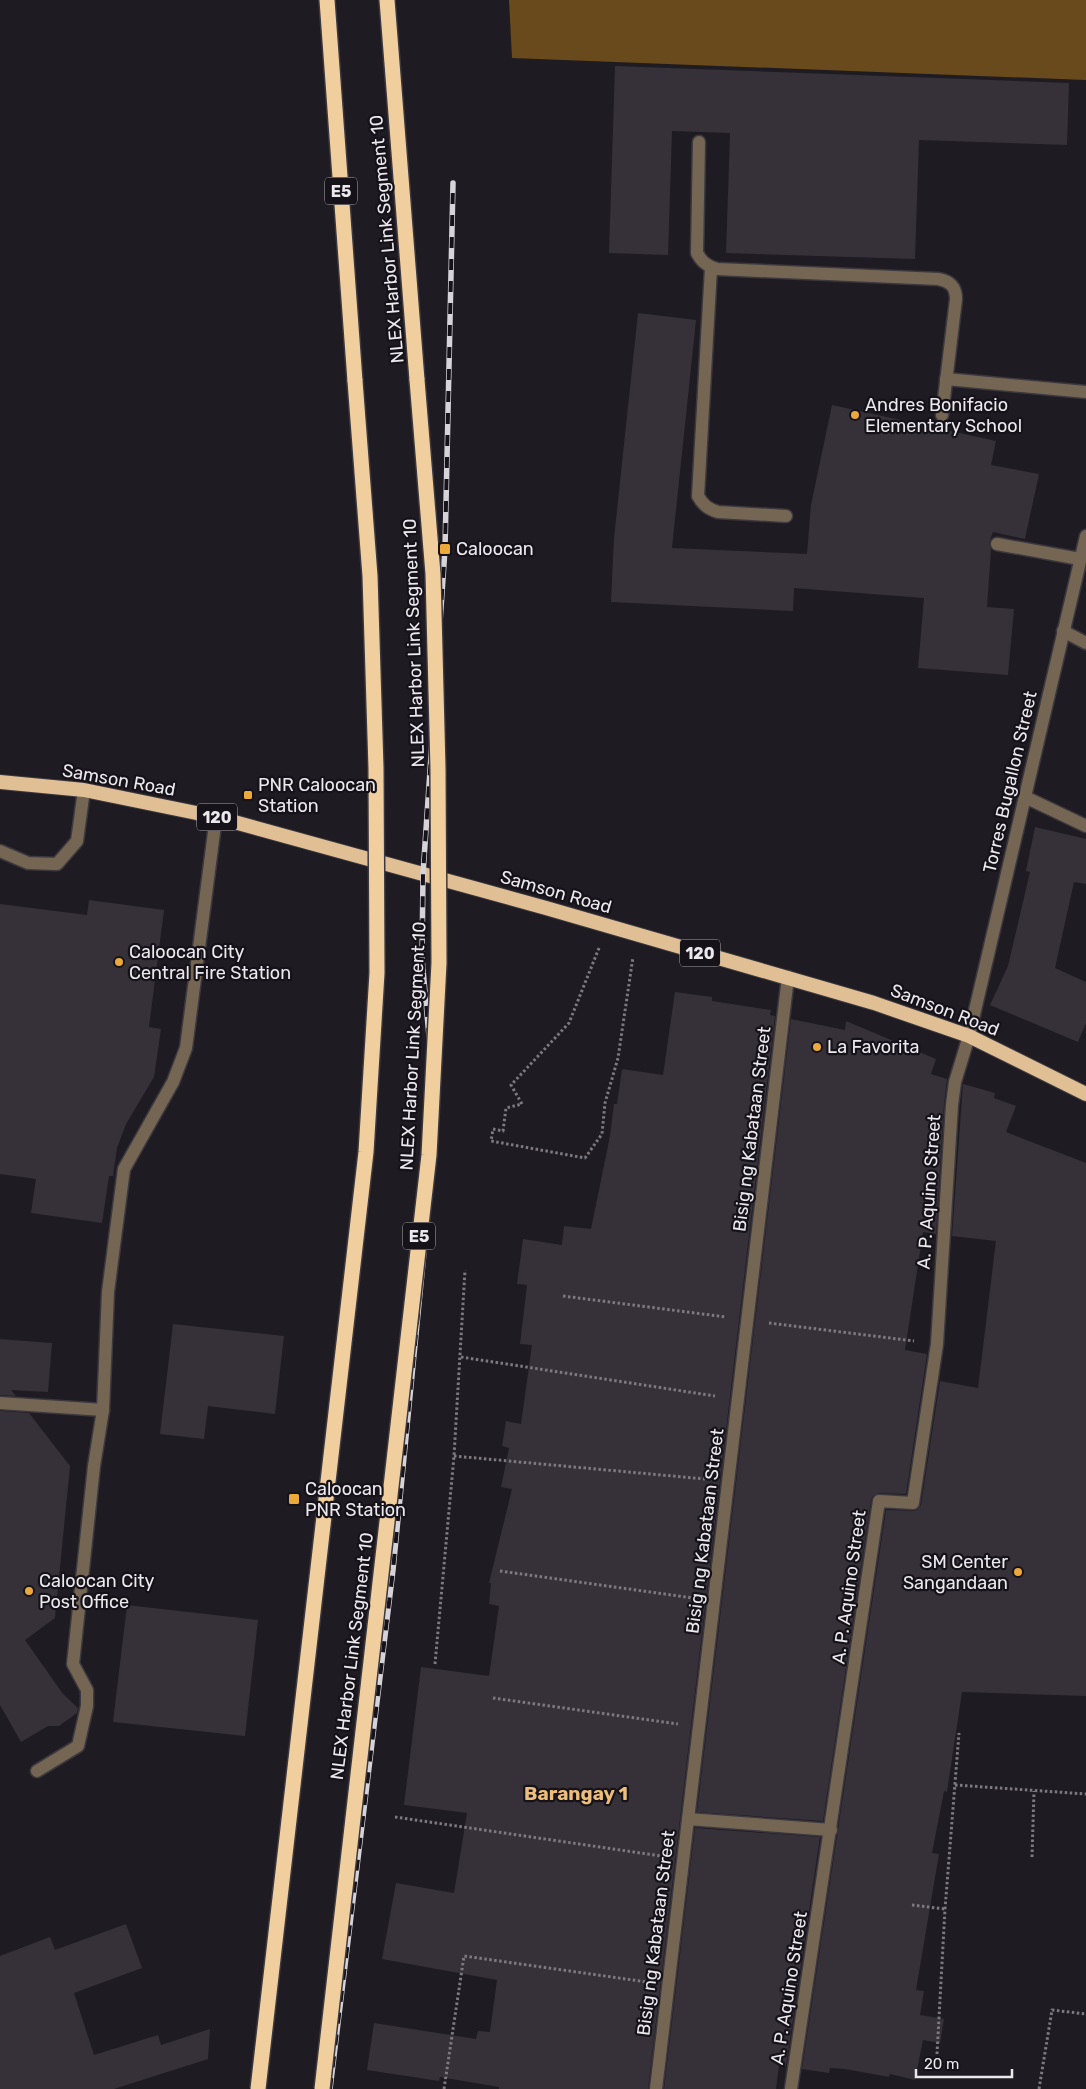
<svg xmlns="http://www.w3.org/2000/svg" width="1086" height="2089" viewBox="0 0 1086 2089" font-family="Rubik,sans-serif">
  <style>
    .forest { fill: #684a1c }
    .building { fill: #363139 }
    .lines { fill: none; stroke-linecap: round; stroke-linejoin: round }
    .service-casing { stroke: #3c383f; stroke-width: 15 }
    .minor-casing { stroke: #3c383f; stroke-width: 15 }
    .tertiary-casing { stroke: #3c383f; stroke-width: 15 }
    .trunk-casing { stroke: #3c383f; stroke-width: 16 }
    .motorway-casing { stroke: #3c383f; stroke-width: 18 }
    .path { stroke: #7d797f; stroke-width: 3; stroke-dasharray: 2.5 2.5; stroke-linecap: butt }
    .service { stroke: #746653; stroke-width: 12 }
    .minor { stroke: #746653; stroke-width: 12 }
    .tertiary { stroke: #746653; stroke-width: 12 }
    .trunk { stroke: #dfbf93; stroke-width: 14 }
    .motorway { stroke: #f1ce9e; stroke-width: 15 }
    .rail-casing { stroke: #d7d4d9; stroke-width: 5.5 }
    .rail { stroke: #161219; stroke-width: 4; stroke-dasharray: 11; stroke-linecap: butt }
    .motorway-bridge-casing { stroke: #3c383f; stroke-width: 18; stroke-linecap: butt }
    .motorway-bridge { stroke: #f1ce9e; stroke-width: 15 }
    .poi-dot { fill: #eca93b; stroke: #161219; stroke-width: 2 }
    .labels { text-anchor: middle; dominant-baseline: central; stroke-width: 4.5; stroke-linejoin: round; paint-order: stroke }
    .shield { fill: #161219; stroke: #aca8ae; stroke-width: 1 }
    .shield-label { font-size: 16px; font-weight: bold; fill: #ece9ee }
    .street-label { font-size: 18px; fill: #ece9ee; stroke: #161219 }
    .poi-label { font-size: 18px; fill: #ece9ee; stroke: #161219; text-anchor: start }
    .neighbourhood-label { font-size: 19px; font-weight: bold; fill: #edbe7b; stroke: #161219 }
  </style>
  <rect width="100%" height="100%" fill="#1f1b22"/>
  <!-- forest -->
  <path class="forest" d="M509,0H1086V80L512,58Z"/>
  <!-- building -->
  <g class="building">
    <path d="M615,66L1069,83L1067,145L919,140L915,259L726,253L730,133L672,131L668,255L609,253Z"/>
    <path d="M638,313L696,320L672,548L807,554L811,505L832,405L996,441L991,465L1039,474L1025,539L993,532L989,543L991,550L987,607L1014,609L1008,675L918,668L924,598L794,588L793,611L611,602L614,538Z"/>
    <path d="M1035,827L1086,839V884L1074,882L1055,968L1086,982V1023L1078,1042L990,1005L1008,966L1030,872L1026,871Z"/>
    <path d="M89,900L164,910L149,1027L161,1029L154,1077L126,1124L117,1148L113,1176H109L102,1223L31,1213L36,1179L0,1174V904L87,915Z"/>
    <path d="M675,992L712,997V1001L771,1010L770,1015L775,1016L648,2089H499V2087L440,2077L439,2081L367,2070L374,2023L476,2039L478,2031L490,2032L497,1980L382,1959L396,1883L454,1893L467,1813L404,1805L421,1667L489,1676L499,1606L489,1604L491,1583H489L512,1489L501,1487L509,1448L502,1446L506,1421L521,1424L532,1345L520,1344L527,1285L517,1284L523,1239L562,1245L564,1226L591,1229L610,1136L614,1104H617L622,1069L663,1075Z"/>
    <path d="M791,1019L845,1030L846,1021L936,1059L931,1074L947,1079L944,1104L936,1234L923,1232L905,1350L927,1354L906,1494L879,1493L873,1496L871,1500L823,1821L697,1812Z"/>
    <path d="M963,1084L995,1093L994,1098L1016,1106L1006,1132L1086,1163V1696L962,1692L947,1792L944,1791L932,1853L939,1854L916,1990L924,1991L920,2015L944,2019L940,2043L923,2040L915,2080L890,2074L889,2077L845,2069L830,2068L829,2073L802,2069L886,1510L913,1511L917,1510L921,1505L940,1381L978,1388L996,1241L952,1236Z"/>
    <path d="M173,1324L284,1336L275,1414L208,1406L204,1439L160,1434Z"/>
    <path d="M0,1339L52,1343L48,1392L11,1390L16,1396L0,1395Z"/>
    <path d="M0,1411L29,1413L70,1466L55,1618L25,1640L63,1694L78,1708L77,1713L59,1726H48L21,1742L0,1705Z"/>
    <path d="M127,1605L258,1620L245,1736L113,1722Z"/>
    <path d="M695,1828L820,1837L786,2066L779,2065L776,2089H664Z"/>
    <path d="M126,1924L142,1968L74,1993L94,2055L158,2035L161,2045L210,2029L208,2059L114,2089H0V1956L50,1937L55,1950Z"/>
  </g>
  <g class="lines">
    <defs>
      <g id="service">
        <path d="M699,142L697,253C702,262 707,266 717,269L938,279C950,281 956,287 956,299L942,415"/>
        <path d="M711,268L698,496C703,505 708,509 718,512L786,516"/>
        <path d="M946,379L1086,392"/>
        <path d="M997,544L1080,559"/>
        <path d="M1063,631L1086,643"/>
        <path d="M1025,797L1086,826"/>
        <path d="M0,851L28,863L57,864L77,841L84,790"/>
        <path d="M0,1403L103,1410"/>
        <path d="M37,1771L78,1746L87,1706V1690L73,1664L94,1466L103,1410L108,1292L124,1169L173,1082L186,1048L216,817"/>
        <path d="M688,1819L831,1830"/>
      </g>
      <g id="minor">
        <path d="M656,2089L788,977"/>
        <path d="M791,2089L879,1501L913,1503L937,1344L952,1105L955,1082L969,1036"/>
      </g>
      <path id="tertiary" d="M969,1036L1086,536"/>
      <path id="trunk" d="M0,782L84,790L216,817L546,908L874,1003L969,1036L1086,1094"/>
      <g id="motorway">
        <path d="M327,0L355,381"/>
        <path d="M387,0L417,380"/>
      </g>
    </defs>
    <!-- service casing -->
    <use href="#service" class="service-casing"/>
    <!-- minor casing -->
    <use href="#minor" class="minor-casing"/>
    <!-- tertiary casing -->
    <use href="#tertiary" class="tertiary-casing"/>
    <!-- trunk casing -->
    <use href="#trunk" class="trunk-casing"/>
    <!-- motorway casing -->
    <use href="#motorway" class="motorway-casing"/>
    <!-- path -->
    <g class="path">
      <path d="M599,948L569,1023L511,1085L522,1104L506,1108L503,1131L493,1129L491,1141L585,1158L602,1134L605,1103L618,1058L633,957"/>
      <path d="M563,1296L726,1317"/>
      <path d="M769,1323L914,1341"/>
      <path d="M461,1357L715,1396"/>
      <path d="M454,1456L705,1479"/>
      <path d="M500,1571L693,1598"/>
      <path d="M435,1664L454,1456L465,1270"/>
      <path d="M493,1698L678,1724"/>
      <path d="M955,1785L1086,1794"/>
      <path d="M395,1817L661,1856"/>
      <path d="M1032,1857L1034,1791"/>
      <path d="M912,1905L945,1909"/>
      <path d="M937,2054L945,1909L959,1733"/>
      <path d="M444,2089L464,1956L647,1982"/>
      <path d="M1039,2089L1052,2010L1086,2014"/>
    </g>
    <!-- service -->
    <use href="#service" class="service"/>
    <!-- minor -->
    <use href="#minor" class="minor"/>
    <!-- tertiary -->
    <use href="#tertiary" class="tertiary"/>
    <!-- trunk -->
    <use href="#trunk" class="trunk"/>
    <!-- motorway -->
    <use href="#motorway" class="motorway"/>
    <defs>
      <path id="rail" d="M330,2089L393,1570L433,1160L431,1059L422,958L423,874L445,549L453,183"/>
    </defs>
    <!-- rail casing -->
    <use href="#rail" class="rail-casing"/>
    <!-- rail -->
    <use href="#rail" class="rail"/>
    <defs>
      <g id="motorway-bridge">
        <path d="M258,2089L366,1152L377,973L376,768L370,576L355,381"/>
        <path d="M322,2089L429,1155L439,963L438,769L433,574L417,380"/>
      </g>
    </defs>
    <!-- motorway-bridge casing -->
    <use href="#motorway-bridge" class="motorway-bridge-casing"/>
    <!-- motorway-bridge -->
    <use href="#motorway-bridge" class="motorway-bridge"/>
  </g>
  <!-- markers -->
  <g class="poi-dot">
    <circle cx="855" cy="415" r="5"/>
    <rect x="439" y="543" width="12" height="12" rx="2.5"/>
    <rect x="243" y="790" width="10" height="10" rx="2.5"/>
    <circle cx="119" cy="962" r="5"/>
    <circle cx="817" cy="1047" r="5"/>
    <rect x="288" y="1493" width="12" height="12" rx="2.5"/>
    <circle cx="1018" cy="1572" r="5"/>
    <circle cx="29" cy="1591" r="5"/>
  </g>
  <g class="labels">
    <!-- shield labels -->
    <g class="shield">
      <rect x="325" y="177.5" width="32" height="27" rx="4"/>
      <rect x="197" y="803.5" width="40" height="27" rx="4"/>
      <rect x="680" y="939.5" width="40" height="27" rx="4"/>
      <rect x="403" y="1222.5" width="32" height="27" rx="4"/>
    </g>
    <g class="shield-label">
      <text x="341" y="191">E5</text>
      <text x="217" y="817">120</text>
      <text x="700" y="953">120</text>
      <text x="419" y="1236">E5</text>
    </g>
    <!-- street labels -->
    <g class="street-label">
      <text transform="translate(387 239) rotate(-95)">NLEX Harbor Link Segment 10</text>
      <text transform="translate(414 643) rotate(-92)">NLEX Harbor Link Segment 10</text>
      <text transform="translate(119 780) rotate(10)">Samson Road</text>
      <text transform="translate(1010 782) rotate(-77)">Torres Bugallon Street</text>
      <text transform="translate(556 892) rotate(16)">Samson Road</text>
      <text transform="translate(945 1010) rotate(21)">Samson Road</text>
      <text transform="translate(413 1046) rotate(-87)">NLEX Harbor Link Segment 10</text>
      <text transform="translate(752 1129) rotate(-83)">Bisig ng Kabataan Street</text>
      <text transform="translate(929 1192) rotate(-86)">A. P. Aquino Street</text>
      <text transform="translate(705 1531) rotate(-83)">Bisig ng Kabataan Street</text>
      <text transform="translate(849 1587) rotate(-82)">A. P. Aquino Street</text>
      <text transform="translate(352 1656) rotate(-83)">NLEX Harbor Link Segment 10</text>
      <text transform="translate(656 1933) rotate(-83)">Bisig ng Kabataan Street</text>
      <text transform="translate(789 1988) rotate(-81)">A. P. Aquino Street</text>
    </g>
    <!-- poi labels -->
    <g class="poi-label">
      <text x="865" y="405">Andres Bonifacio<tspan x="865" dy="21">Elementary School</tspan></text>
      <text x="456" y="549">Caloocan</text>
      <text x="258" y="785">PNR Caloocan<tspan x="258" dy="21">Station</tspan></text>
      <text x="129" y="952">Caloocan City<tspan x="129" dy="21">Central Fire Station</tspan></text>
      <text x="827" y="1047">La Favorita</text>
      <text x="305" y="1489">Caloocan<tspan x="305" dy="21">PNR Station</tspan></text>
      <text x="1008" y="1562" text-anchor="end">SM Center<tspan x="1008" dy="21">Sangandaan</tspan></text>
      <text x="39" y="1581">Caloocan City<tspan x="39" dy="21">Post Office</tspan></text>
    </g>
    <!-- neighbourhood labels -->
    <g class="neighbourhood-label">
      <text x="576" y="1793">Barangay 1</text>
    </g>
  </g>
  <!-- scale -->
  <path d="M916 2069v8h96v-8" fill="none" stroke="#ece9ee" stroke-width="2.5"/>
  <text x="924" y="2069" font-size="15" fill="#ece9ee" stroke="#161219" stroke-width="4" paint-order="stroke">20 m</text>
</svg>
